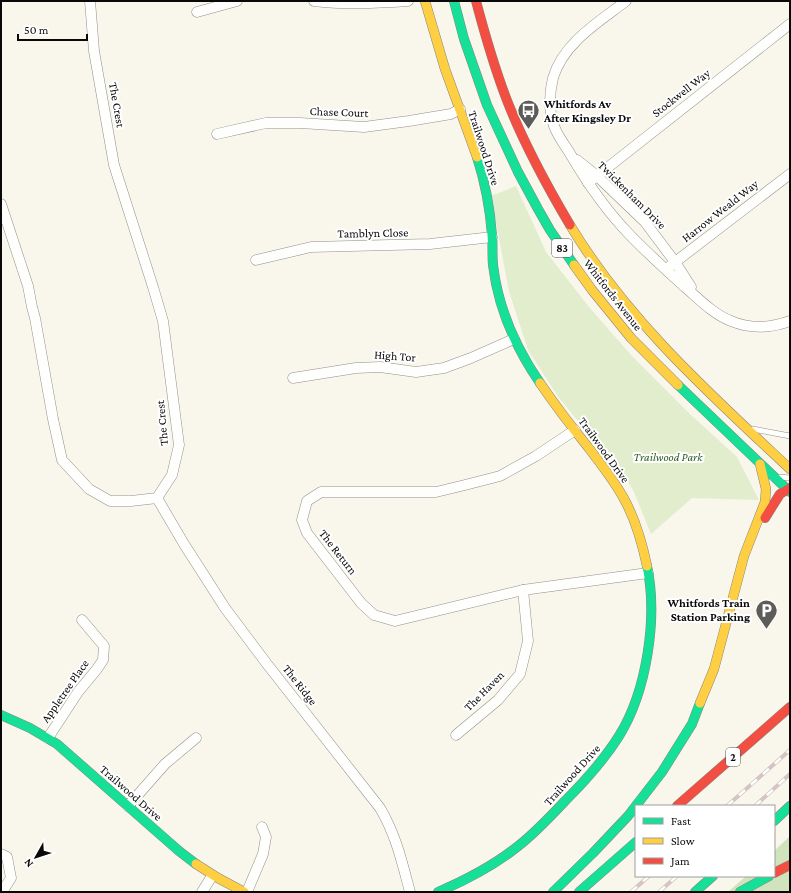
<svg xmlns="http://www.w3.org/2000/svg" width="791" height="893" viewBox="0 0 791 893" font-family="'Crimson Pro',serif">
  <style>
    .green { fill: #e1edcd }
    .forest { fill: #d1e3bc }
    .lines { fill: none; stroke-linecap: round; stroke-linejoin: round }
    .lane-casing { stroke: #91908b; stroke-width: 6 }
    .street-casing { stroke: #91908b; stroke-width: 11 }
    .fast-casing { stroke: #888682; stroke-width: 10 }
    .slow-casing { stroke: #888682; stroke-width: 10 }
    .jam-casing { stroke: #888682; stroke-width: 10 }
    .lane { stroke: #fefefc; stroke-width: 5 }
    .street { stroke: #fefefc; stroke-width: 10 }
    .fast { stroke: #16e098; stroke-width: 9 }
    .slow { stroke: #ffcf43; stroke-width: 9 }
    .jam { stroke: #f24e42; stroke-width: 9 }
    .rail-casing { stroke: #d4c4c3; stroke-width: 4 }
    .rail { stroke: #fff; stroke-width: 2.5; stroke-dasharray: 8; stroke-linecap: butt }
    .labels { text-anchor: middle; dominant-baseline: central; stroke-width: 4; stroke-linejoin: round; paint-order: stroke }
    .shield { fill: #fff; stroke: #535353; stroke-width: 1 }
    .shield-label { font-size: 11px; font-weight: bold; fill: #090909 }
    .street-label { font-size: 12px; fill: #090909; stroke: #fff }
    .poi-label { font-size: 12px; font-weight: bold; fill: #090909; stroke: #fff; text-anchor: start }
    .park-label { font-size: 12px; font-style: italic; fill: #2c5c1f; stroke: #fff }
  </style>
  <rect width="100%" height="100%" fill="#f9f6ec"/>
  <!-- green -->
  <path class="green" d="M516,186L546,252L589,307L631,355L690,414L737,457L759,500L692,498L651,534L634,492L618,464L612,462L559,398L528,350L509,291L491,196Z"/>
  <!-- forest -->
  <path class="forest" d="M790,836V892H728L746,876H774V851Z"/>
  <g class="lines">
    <defs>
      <g id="lane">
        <path d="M753,429L790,436"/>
        <path d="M780,477L790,478"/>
      </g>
      <g id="street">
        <path d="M314,1C346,5 377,3 408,1"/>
        <path d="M626,1C599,22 563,43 553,78C549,94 549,111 554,126C559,139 566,146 572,157C588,184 606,210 628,233C646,252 665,269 685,287C699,299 713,314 731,321C750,329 771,328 790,321"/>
        <path d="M197,12L237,1"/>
        <path d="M217,134L266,123H300L364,127L409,121L451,114L460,109"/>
        <path d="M577,160L597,176L645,222L675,262L691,287"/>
        <path d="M588,183L790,24"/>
        <path d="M1,204L28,286L32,307L35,318L53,419L62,460L89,489L110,501H131L157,498L172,475L179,445L163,321L153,287L114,165L94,51L90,1"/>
        <path d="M256,260L311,247L430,244L492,237"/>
        <path d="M670,266L790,174"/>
        <path d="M293,378L356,368L380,367L416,372L444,368L471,358L514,339"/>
        <path d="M575,430L536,456L500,476L465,485L436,492H321L307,501L302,520L307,533L361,603L374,615L395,621L523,590L648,573"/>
        <path d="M157,498L184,544L225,608L267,664L380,808C396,835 402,862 410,892"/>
        <path d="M456,735L498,700L520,674L528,641L523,590"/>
        <path d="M48,738L78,692L97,669L103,660L104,646L82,620"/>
        <path d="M128,806L165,764L196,738"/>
        <path d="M1,854L7,857L11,878L2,892"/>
        <path d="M202,892L212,876"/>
        <path d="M247,892L263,854L266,837L262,827"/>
      </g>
      <g id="fast">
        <path d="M454,1L464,39L487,105L518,172L538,209L550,230L574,265"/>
        <path d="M477,157C485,182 490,208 492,235C493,245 492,255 493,265C498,308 516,348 540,383"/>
        <path d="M678,385L790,492"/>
        <path d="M1,715L30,728L57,744L179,851L196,864"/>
        <path d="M774,821L790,806"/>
        <path d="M438,892C466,880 493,866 517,847C534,834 550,817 565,801C585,781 604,760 619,736C647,691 658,617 647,566"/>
        <path d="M553,892L593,853L628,816L662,772L692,724L700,703"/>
        <path d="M579,892L636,842"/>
        <path d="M695,892L713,876"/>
        <path d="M740,892L769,876"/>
      </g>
      <g id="slow">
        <path d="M425,1L445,69L477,157"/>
        <path d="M570,225C627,320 710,394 790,469"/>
        <path d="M574,265L592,290L631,338L678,385"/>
        <path d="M540,383C555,405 571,426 588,447C600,463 613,479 623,497C635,518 642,542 647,566"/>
        <path d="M700,703L714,669L744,556L765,502L766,489L760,464"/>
        <path d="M196,864L218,878L244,892"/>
      </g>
      <g id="jam">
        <path d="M476,1C485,35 495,70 508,103C525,146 547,186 570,225"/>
        <path d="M765,518L780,494L790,488"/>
        <path d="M677,806L790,707"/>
        <path d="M774,873L790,865"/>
      </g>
    </defs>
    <!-- lane casing -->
    <use href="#lane" class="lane-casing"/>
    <!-- street casing -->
    <use href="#street" class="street-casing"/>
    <!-- fast casing -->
    <use href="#fast" class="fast-casing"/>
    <!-- slow casing -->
    <use href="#slow" class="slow-casing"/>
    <!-- jam casing -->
    <use href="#jam" class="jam-casing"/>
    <!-- lane -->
    <use href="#lane" class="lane"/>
    <!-- street -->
    <use href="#street" class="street"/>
    <!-- fast -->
    <use href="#fast" class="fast"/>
    <!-- slow -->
    <use href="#slow" class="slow"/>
    <!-- jam -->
    <use href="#jam" class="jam"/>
    <defs>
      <g id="rail">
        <path d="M727,806L790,750"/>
        <path d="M755,806L790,774"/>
        <path d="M631,892L649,876"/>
        <path d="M659,892L677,876"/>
      </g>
    </defs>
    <!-- rail casing -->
    <use href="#rail" class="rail-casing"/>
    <!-- rail -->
    <use href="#rail" class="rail"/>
  </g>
  <!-- icons -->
  <defs>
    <symbol id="bus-pin" viewBox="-11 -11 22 30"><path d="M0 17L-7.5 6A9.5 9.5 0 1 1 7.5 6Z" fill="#5d5c58" stroke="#fff"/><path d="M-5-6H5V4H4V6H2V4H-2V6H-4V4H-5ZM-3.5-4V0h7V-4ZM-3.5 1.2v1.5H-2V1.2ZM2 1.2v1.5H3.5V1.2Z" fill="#fff"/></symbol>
    <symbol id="parking-pin" viewBox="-11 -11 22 30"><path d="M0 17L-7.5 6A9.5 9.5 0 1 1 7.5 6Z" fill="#5d5c58" stroke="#fff"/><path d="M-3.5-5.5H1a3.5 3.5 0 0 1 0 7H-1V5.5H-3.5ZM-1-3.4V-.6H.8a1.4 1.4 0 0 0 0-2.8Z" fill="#fff"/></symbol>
  </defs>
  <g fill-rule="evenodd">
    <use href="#bus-pin" x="516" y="98" width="25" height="34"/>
    <use href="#parking-pin" x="754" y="598" width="25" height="34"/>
  </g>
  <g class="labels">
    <!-- shield labels -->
    <g class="shield">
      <rect x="552" y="239" width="20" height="18" rx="3"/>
      <rect x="726" y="748" width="14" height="18" rx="3"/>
    </g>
    <g class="shield-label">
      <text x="562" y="248">83</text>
      <text x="733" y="757">2</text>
    </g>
    <!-- street labels -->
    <g class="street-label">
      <text transform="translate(681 93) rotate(-38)">Stockwell Way</text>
      <text transform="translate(117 105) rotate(80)">The Crest</text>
      <text transform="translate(339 112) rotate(2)">Chase Court</text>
      <text transform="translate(484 148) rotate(72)">Trailwood Drive</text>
      <text transform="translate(632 195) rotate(45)">Twickenham Drive</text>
      <text transform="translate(720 211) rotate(-38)">Harrow Weald Way</text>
      <text transform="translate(373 233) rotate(-1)">Tamblyn Close</text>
      <text transform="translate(613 295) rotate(52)">Whitfords Avenue</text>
      <text transform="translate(395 356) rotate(4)">High Tor</text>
      <text transform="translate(162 423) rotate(-95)">The Crest</text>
      <text transform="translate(604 450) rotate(54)">Trailwood Drive</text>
      <text transform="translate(338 552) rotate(52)">The Return</text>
      <text transform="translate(300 685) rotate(52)">The Ridge</text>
      <text transform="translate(65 691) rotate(-55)">Appletree Place</text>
      <text transform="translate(484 691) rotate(-45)">The Haven</text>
      <text transform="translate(572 775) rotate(-48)">Trailwood Drive</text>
      <text transform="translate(131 793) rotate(41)">Trailwood Drive</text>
    </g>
    <!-- poi labels -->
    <g class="poi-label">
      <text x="544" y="104">Whitfords Av<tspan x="544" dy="14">After Kingsley Dr</tspan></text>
      <text x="750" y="603" text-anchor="end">Whitfords Train<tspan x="750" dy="14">Station Parking</tspan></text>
    </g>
    <!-- park labels -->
    <g class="park-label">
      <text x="668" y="457">Trailwood Park</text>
    </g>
  </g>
  <!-- border -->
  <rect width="791" height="893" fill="none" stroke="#090909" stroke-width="4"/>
  <!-- legend -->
  <rect x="635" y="805" width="140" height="72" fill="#ffffff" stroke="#9d9d9d"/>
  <rect x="643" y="818" width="20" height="6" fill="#16e098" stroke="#9d9d9d"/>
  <text x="671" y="825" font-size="12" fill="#090909">Fast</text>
  <rect x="643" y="838" width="20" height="6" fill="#ffcf43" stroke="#9d9d9d"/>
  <text x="671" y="845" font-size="12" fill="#090909">Slow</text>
  <rect x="643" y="858" width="20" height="6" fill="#f24e42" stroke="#9d9d9d"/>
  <text x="671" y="865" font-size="12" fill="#090909">Jam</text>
  <!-- north arrow -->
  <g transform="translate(36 857) rotate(231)" stroke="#ffffff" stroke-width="3" paint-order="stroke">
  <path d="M0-3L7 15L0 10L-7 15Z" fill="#090909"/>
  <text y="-6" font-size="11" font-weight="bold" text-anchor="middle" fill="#090909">N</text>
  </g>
  <!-- scale -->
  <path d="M18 34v6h69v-6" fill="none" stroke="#090909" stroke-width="2"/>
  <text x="24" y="34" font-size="12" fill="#090909" stroke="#ffffff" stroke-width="3" paint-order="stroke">50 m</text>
</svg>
